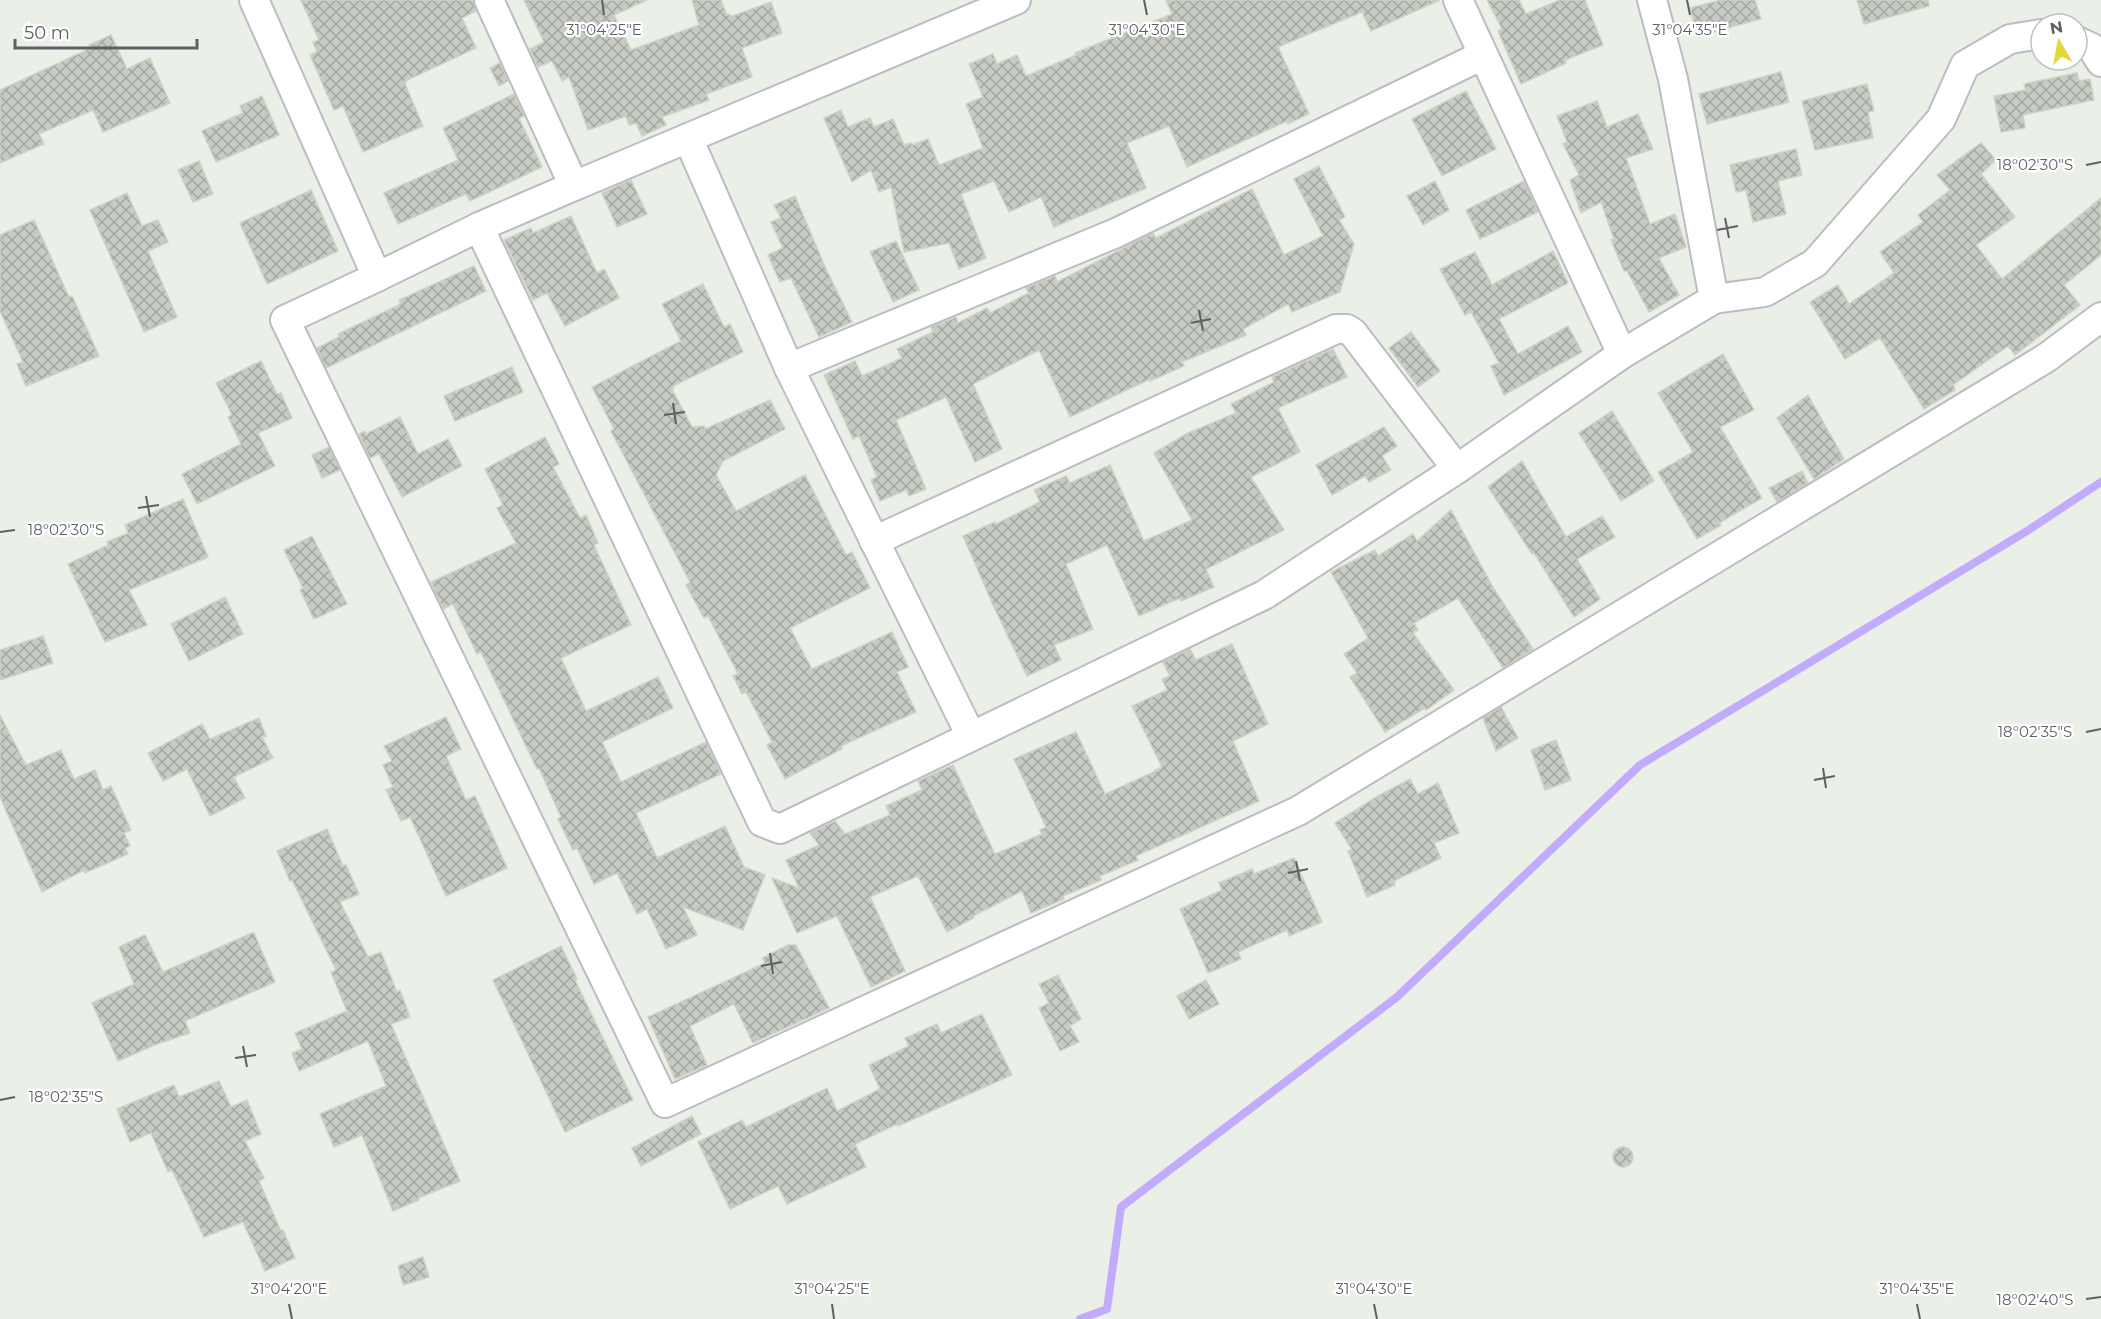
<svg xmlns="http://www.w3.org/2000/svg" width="2101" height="1319" viewBox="0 0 2101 1319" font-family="Montserrat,sans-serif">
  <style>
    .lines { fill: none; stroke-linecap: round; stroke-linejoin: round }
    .stream { stroke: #c2aafc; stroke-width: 8 }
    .building { fill: url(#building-cross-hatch); stroke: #ccd4c5; stroke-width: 1.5 }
    .minor-casing { stroke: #bebbc2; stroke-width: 32 }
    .minor { stroke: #fff; stroke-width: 28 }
    .ticks { fill: none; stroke: #615e66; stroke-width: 2 }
    .ticks-label { font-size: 15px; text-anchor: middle; fill: #615e66; stroke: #fff; stroke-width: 4.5; stroke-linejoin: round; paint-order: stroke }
  </style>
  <defs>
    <pattern id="building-cross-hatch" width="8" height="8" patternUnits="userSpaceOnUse" patternTransform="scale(1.5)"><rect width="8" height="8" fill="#c6cbc3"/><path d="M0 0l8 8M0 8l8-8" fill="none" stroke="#a4a8a2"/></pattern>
  </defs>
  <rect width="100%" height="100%" fill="#eaf0e7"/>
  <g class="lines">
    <!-- stream -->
    <path class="stream" d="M1080,1319L1107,1309L1121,1207L1397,997L1640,765L2027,531L2101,482"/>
  </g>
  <!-- building -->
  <g class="building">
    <path d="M301,0H473L476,11L462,18L476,48L405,81L406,83L405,84L423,126L363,152L343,106L334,110L310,55L317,52L313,42L319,40Z"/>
    <path d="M524,0H647L614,15L631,50L699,25L692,0H721L727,15L730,14V17L771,2L782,33L742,48L752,77L706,94L709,100L662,117L666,125L642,136L636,123L629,125L626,116L588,130L569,77L562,81L552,61L538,67L530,49L544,42Z"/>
    <path d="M1166,0H1440L1371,31L1362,12L1278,47L1309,114L1288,124L1287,121L1187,167L1169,126L1127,143L1146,188L1054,227L1041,197L1009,212L994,181L961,194L986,258L959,269L949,243L904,252L891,187L879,192L871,170L852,182L824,118L841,110L848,127L870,118L874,127L893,119L904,145L911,143L912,145L928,139L939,165L983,148L966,104L983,97L969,64L993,54L997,64L1017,55L1026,76L1076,55L1075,53L1172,14Z"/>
    <path d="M1487,0H1519L1526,14L1560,0H1585L1603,45L1565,60L1566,63L1521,84L1498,31L1502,29Z"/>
    <path d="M1721,0H1755L1761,19L1697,36L1690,8Z"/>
    <path d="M1857,0H1928L1929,6L1864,24Z"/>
    <path d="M111,35L127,69L150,58L170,103L103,132L93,110L39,134L44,144L0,163V90L91,48L89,45Z"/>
    <path d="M500,63L508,81L499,86L490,68Z"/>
    <path d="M1781,72L1789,102L1707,124L1699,94Z"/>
    <path d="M2077,73L2079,81L2090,79L2094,100L2023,115L2025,128L2001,132L1994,96L2026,90L2024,84Z"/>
    <path d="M1867,84L1874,111L1868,112L1873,138L1815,150L1802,101Z"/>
    <path d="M1466,91L1496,149L1442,176L1412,119Z"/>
    <path d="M514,94L524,116L519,118L542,167L470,201L466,194L398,224L384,193L458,160L443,128Z"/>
    <path d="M262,96L279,135L216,162L202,131L243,113L240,106Z"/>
    <path d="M1597,101L1607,127L1638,114L1653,149L1626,158L1650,224L1675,214L1686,247L1659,258L1679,295L1649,312L1627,271H1624L1611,240L1614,239L1601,202L1581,213L1570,180L1579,175L1563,144L1567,142L1557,116Z"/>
    <path d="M1981,143L1996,160L1981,174L2015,217L1976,245L2002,279L2101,198V255L2064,285L2080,305L2015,355L2008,346L1953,385L1955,390L1924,409L1880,338L1845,359L1810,302L1838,285L1849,304L1894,273L1880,252L1923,222L1918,215L1950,190L1937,175Z"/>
    <path d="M1796,149L1802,175L1778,181L1786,214L1753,222L1746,190L1736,192L1730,165Z"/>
    <path d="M199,161L213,194L193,202L178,170Z"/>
    <path d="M1319,166L1345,217L1339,220L1354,244L1340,292L1292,312L1288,304L1243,329L1246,335L1182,362L1184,366L1150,381V379L1070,417L1039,350L973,384L1002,449L975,462L946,397L896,420L926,489L909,496L906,490L880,501L871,480L877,477L859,436L853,439L824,375L855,361L862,376L902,358L897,349L933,332L931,327L956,317L958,323L987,308L990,313L1029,293L1026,288L1055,276L1057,282L1153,233L1156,238L1252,189L1284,255L1323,236L1294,179Z"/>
    <path d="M631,180L647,214L617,227L602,193Z"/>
    <path d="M1435,181L1449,210L1423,225L1407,196Z"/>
    <path d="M1524,181L1538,212L1480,239L1466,210Z"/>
    <path d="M311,190L338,251L267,284L240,223Z"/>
    <path d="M127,193L142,226L158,220L168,242L148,251L177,317L144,332L90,210Z"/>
    <path d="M795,196L826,269L852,322L819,337L791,278L780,282L768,255L783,248L771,222L781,218L774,205Z"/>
    <path d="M571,216L597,273L604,269L619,298L565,326L547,293L533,300L504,240L531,228L533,233Z"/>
    <path d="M34,220L69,297L72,296L99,356L26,386L17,364L23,362L0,311V235Z"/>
    <path d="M896,241L919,290L893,302L870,252Z"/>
    <path d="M1553,251L1568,283L1499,319L1518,354L1568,326L1582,352L1504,395L1491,366L1499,363L1471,312L1465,315L1440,269L1475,252L1492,285Z"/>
    <path d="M474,266L486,291L326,368L317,348L339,337L338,334L401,304L399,300Z"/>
    <path d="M703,284L724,327L730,324L743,352L673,386L674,387L672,389L692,427L704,426L705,429L770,400L785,429L723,461L716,475L736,511L805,475L846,555L852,552L870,588L790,628L812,669L892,632L908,667L897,672L916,712L841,746L842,749L785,779L767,745L772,742L746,692L742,694L733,676L738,674L708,616L704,618L686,585L690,582L611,431L614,429L592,387L681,341L662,304Z"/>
    <path d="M1411,332L1440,371L1418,387L1389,348Z"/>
    <path d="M1333,349L1347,377L1278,408L1300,452L1251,477L1284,530L1206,569L1214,587L1181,601L1180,598L1139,616L1107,545L1066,564L1093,629L1054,645L1061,660L1027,676L993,605L963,536L995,522L996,524L1040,502L1034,490L1066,476L1070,483L1110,465L1144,541L1192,520L1154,453L1186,434L1236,413L1231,404L1274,382L1272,377Z"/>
    <path d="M1723,354L1754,410L1720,427L1762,498L1719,523L1721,525L1697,539L1658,472L1693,452L1658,393Z"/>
    <path d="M261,361L277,394L281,393L292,418L258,433L275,466L197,504L182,474L241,444L228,417L232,415L216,383Z"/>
    <path d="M512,367L523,392L455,421L444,396Z"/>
    <path d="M1808,395L1844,459L1814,479L1777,418Z"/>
    <path d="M1612,411L1654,481L1621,501L1579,433Z"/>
    <path d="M400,417L418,454L448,439L462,466L402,497L379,454L370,458L359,434L365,431L366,434Z"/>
    <path d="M1384,427L1397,446L1382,456L1391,470L1369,482L1365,476L1332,495L1316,465Z"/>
    <path d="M545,437L559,464L553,467L580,518L586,515L598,543L594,545L631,625L561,658L586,711L658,677L673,708L602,742L621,782L706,742L721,774L636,813L657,858L725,826L744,867L765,875L743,930L683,907L697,935L666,949L647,909L637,914L617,873L594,884L577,848L573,850L558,819L561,817L539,768L537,769L481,652L477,654L453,604L443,609L431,582L516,543L497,508L503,505L485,469Z"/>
    <path d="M329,447L340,470L322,478L312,455Z"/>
    <path d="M1522,461L1566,537L1602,516L1615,537L1577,559L1600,599L1574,617L1534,553L1532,554L1488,487Z"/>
    <path d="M1802,471L1808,483L1777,502L1769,488Z"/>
    <path d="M183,499L208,557L129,590L147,625L105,642L68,564L108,545L107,542L128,533L125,525Z"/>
    <path d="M1451,510L1494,589L1533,649L1503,668L1458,598L1414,623L1418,630L1413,633L1454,690L1426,710L1425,708L1385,732L1350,677L1357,673L1344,654L1368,638L1331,572L1375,550L1378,556L1413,534L1417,541Z"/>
    <path d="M312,536L347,604L314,619L300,590L303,588L284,550Z"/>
    <path d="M225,597L243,634L189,661L171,624Z"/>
    <path d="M43,636L53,663L0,680V650Z"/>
    <path d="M1232,644L1268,724L1233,741L1259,801L1136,856L1138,860L1100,876L1101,880L1063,896L1064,899L1031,913L1022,891L973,916L974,918L947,932L918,876L870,897L905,971L871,987L837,916L797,933L772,878L799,888L786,860L819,845L810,833L835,821L845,834L890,815L886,806L922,790L918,781L953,765L995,854L1042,834L1040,830L1046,827L1014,759L1076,732L1105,794L1156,771L1155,770L1162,767L1132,706L1167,690L1162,679L1170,676L1163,662L1190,649L1196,660Z"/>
    <path d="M1501,707L1518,738L1496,751L1483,718Z"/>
    <path d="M0,715L26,765L61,750L74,779L95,770L103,790L111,786L131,830L124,833L130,846L125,848L128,854L85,873L84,870L42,892L0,797Z"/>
    <path d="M446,717L461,749L446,756L466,800L475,796L507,868L446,896L410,817L401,821L386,790L393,787L383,765L392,761L384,746Z"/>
    <path d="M259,718L266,736L262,737L273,758L234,777L245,798L210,816L187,769L163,781L148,753L202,724L210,739Z"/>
    <path d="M1556,740L1571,780L1545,790L1531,750Z"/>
    <path d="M1410,779L1418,794L1438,783L1459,833L1434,843L1441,858L1394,881L1395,885L1367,897L1348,851L1352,850L1335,823L1378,796Z"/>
    <path d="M327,829L343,866L346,865L359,894L340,902L368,957L381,952L397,992L400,990L410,1017L391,1024L460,1181L418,1198L419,1200L393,1211L362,1135L334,1147L320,1114L386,1086L368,1041L299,1071L292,1053L302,1049L295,1033L347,1011L331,972L336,970L292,880L290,881L277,851Z"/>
    <path d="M1294,858L1322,922L1289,936L1287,930L1238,952L1241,959L1208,973L1180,909L1222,890L1219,883L1252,869L1254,874Z"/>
    <path d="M252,933H254L275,982L185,1021L190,1033L157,1044L118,1061L92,1003L134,984L119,947L145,935L163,972Z"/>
    <path d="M788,945H796L829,1008L753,1043L734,1004L690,1026L707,1065L675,1079L648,1017L765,963L762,958Z"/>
    <path d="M561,946L577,979L575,980L633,1100L565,1132L493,980Z"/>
    <path d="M1058,975L1081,1019L1070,1026L1079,1042L1060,1051L1039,1008L1049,1003L1039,984Z"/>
    <path d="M1206,980L1219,1004L1189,1019L1177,996Z"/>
    <path d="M982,1014L1012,1075L898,1126L897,1124L855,1144L866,1167L787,1204L778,1186L730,1209L698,1142L742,1120L746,1127L827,1088L837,1111L880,1089L869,1065L909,1046L905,1038L937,1024L941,1033Z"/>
    <path d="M219,1081L231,1107L247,1100L261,1134L245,1141L264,1178L259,1181L281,1231L283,1230L295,1258L265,1271L243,1222L204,1237L172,1170L168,1172L151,1133L130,1142L117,1109L174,1085L179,1097Z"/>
    <path d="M692,1116L701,1134L641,1166L632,1148Z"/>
    <circle cx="1623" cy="1157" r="10"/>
    <path d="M423,1257L429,1277L403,1285L398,1266Z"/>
  </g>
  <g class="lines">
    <defs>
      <g id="minor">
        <path d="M254,0L377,277L479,227L574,186L489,0"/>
        <path d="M1458,0L1622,354"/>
        <path d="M2077,41L2092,48L2101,62"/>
        <path d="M688,138L789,368L971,736"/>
        <path d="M574,186L1016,0"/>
        <path d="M479,227L762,822L780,829L1264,595L1457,469L1622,354L1714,299L1673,79L1652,0"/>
        <path d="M377,277L285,320L665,1103L1298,811L2046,358L2101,317"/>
        <path d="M1714,299L1765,292L1815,263L1941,119L1965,65L2010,39L2041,34"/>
        <path d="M789,368L1116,233L1483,55"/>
        <path d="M874,541L1336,329H1347L1353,333L1457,469"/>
      </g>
    </defs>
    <!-- minor casing -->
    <use href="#minor" class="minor-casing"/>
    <!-- minor -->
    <use href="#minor" class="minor"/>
  </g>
  <!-- ticks -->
  <path class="ticks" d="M602,0L604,15M1144,0L1147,15M1687,0L1690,15M2086,165L2101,162M1725,218L1729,238M1717,230L1738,226M1199,310L1203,331M1191,323L1211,319M673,403L676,424M664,415L685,412M146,496L150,517M138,508L159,505M0,532L15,530M2086,732L2101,729M1823,768L1826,788M1814,780L1835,776M1296,861L1300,881M1288,873L1308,869M770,953L773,974M761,966L782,962M243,1046L247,1067M235,1058L256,1055M0,1100L15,1097M2086,1299L2101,1297M289,1304L292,1319M832,1304L834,1319M1374,1304L1377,1319M1917,1304L1920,1319"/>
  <g class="ticks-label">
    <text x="604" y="35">31°04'25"E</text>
    <text x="1147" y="35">31°04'30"E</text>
    <text x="1690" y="35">31°04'35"E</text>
    <text x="2035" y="170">18°02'30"S</text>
    <text x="66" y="535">18°02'30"S</text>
    <text x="2035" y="737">18°02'35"S</text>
    <text x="66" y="1102">18°02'35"S</text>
    <text x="289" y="1294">31°04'20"E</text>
    <text x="832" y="1294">31°04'25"E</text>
    <text x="1374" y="1294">31°04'30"E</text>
    <text x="1917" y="1294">31°04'35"E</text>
    <text x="2035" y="1305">18°02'40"S</text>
  </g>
  <!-- north arrow -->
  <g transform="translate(2059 42) rotate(350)"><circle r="28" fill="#ffffff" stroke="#c0bfc2" stroke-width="1.5"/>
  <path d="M0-4.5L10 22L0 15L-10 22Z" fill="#e4d739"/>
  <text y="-9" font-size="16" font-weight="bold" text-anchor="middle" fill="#615e66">N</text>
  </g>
  <!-- scale -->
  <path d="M15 39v9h182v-9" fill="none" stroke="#615e66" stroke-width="3"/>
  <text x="24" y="39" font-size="18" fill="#615e66" stroke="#ffffff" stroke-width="4.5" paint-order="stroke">50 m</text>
</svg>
